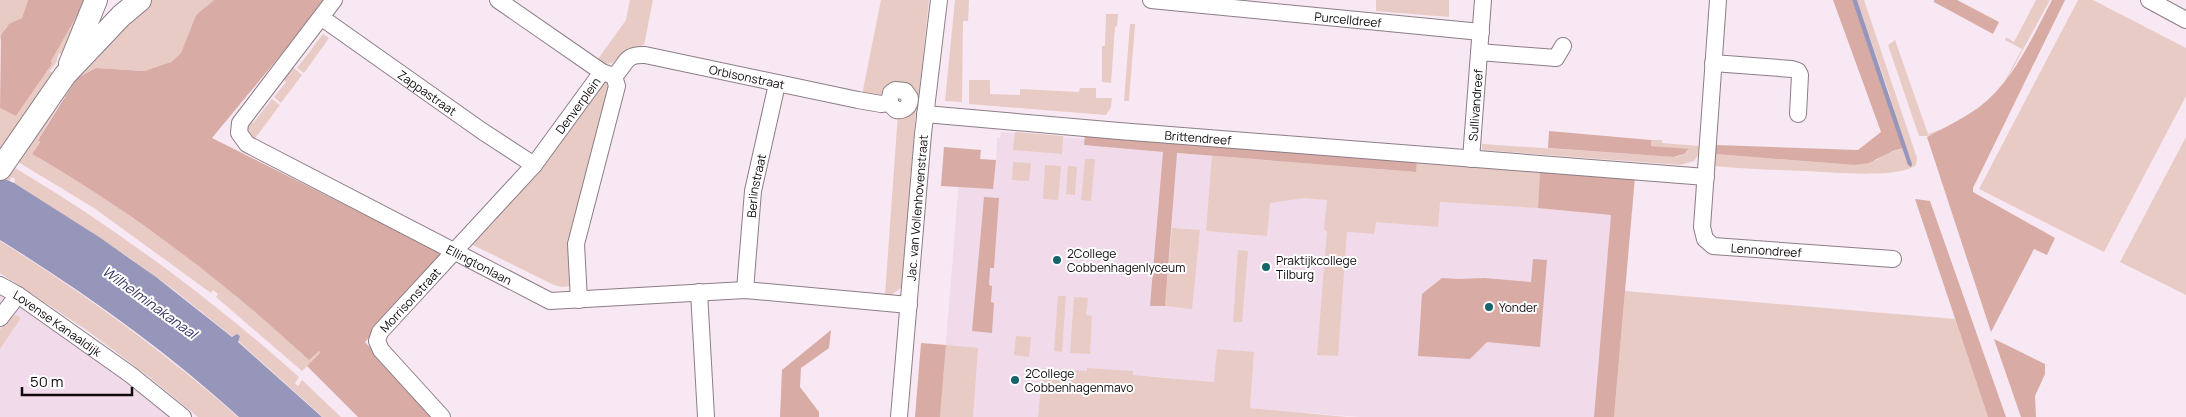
<svg xmlns="http://www.w3.org/2000/svg" width="2186" height="417" viewBox="0 0 2186 417" font-family="Manrope,sans-serif">
  <style>
    .built { fill: #f1dbea }
    .green { fill: #e8cbc5 }
    .forest { fill: #d8aca4 }
    .water { fill: #9696ba }
    .lines { fill: none; stroke-linecap: round; stroke-linejoin: round }
    .street-casing { stroke: #8c7d87; stroke-width: 18 }
    .secondary-casing { stroke: #8c7d87; stroke-width: 24 }
    .street { stroke: #fff; stroke-width: 16 }
    .secondary { stroke: #fff; stroke-width: 22 }
    .poi-dot { fill: #16646c; stroke: #fff; stroke-width: 2 }
    .labels { text-anchor: middle; dominant-baseline: central; stroke-width: 4; stroke-linejoin: round; paint-order: stroke }
    .street-label { font-size: 12px; fill: #0f0a0d; stroke: #fff }
    .poi-label { font-size: 12px; fill: #0f0a0d; stroke: #fff; text-anchor: start }
    .water-label { font-size: 14px; font-style: italic; fill: #393666; stroke: #fff }
  </style>
  <rect width="100%" height="100%" fill="#f8e8f3"/>
  <!-- built -->
  <g class="built">
    <path d="M1001,132L1084,139V144L1172,153L1379,168L1378,184L1620,198L1602,417H1359L1250,408L1254,353L1218,349L1215,382L1150,376L1084,417H940L959,179L996,160L997,138H1000Z"/>
    <path d="M0,286L179,417H0Z"/>
  </g>
  <!-- green -->
  <g class="green">
    <path d="M0,0H28L22,18L6,27L0,40Z"/>
    <path d="M86,0L61,54L59,53L56,63L50,71L71,86L38,139L40,141L32,154C131,211 225,282 309,359L318,351L321,353L302,371L216,297L218,294L213,290L211,293L94,208L0,151V108L16,116L52,64L51,61Z"/>
    <path d="M148,0H214L196,15L181,53L171,62L144,71L96,68L77,78Z"/>
    <path d="M630,0H653L644,45L624,50L613,63L605,64L598,59L626,20Z"/>
    <path d="M881,0H929L919,95H862Z"/>
    <path d="M955,0H969L968,21H963L962,102L945,101Z"/>
    <path d="M1376,0H1449V17L1376,11Z"/>
    <path d="M1857,0H1864L1917,158L1916,165C1899,179 1830,172 1806,171C1775,170 1745,169 1714,166L1715,154L1854,165L1877,160L1886,154L1903,148L1908,165L1889,93Z"/>
    <path d="M2036,0H2050L1988,114L1927,136H1919L1888,45L1895,40L1928,134L1988,113L2022,49L2005,40L2006,37L2014,42Z"/>
    <path d="M2078,0H2093L2186,48V96L2104,252L1979,189Z"/>
    <path d="M1106,14H1118L1117,26L1115,27L1111,83L1102,82V46H1105Z"/>
    <path d="M1130,24H1135L1129,101H1124Z"/>
    <path d="M323,34L329,38L304,73L297,68Z"/>
    <path d="M293,67L302,75L281,103L274,97L286,82L283,79Z"/>
    <path d="M606,80L611,84L573,286L562,287L554,285L469,243L601,81Z"/>
    <path d="M969,80H990V94L1020,95V89L1079,92L1080,88H1096V98H1112L1111,107L1106,115L969,104Z"/>
    <path d="M272,99L280,105L253,141L246,129L250,121L253,123Z"/>
    <path d="M913,106L916,109L902,287L890,296L885,295L898,113Z"/>
    <path d="M1015,132L1063,136L1062,154L1013,150Z"/>
    <path d="M2186,137V295L2120,262Z"/>
    <path d="M1651,140H1662V143L1699,146L1698,155L1694,161L1680,165L1482,150V144L1677,157L1684,154L1689,150L1651,146Z"/>
    <path d="M1212,156L1415,172L1417,160L1540,169L1538,208L1440,202L1438,227L1376,222L1374,234L1347,232L1338,356L1317,355L1327,231L1324,230L1327,200L1304,198L1270,203L1267,236L1206,231Z"/>
    <path d="M0,159C107,222 206,294 299,377L295,383L298,386L302,380L341,417H323L238,341L240,336L238,334L233,337L174,290L127,256L14,184L15,179L12,177L9,181L0,176Z"/>
    <path d="M1085,159H1095L1091,201L1081,200Z"/>
    <path d="M1013,162L1031,163L1029,181L1012,180Z"/>
    <path d="M1045,165L1061,166L1058,200L1043,199Z"/>
    <path d="M1068,166L1077,167L1075,195L1066,194Z"/>
    <path d="M1172,228L1200,230L1192,309L1165,306Z"/>
    <path d="M0,241C84,293 163,351 238,417H198L148,376L88,331L0,273Z"/>
    <path d="M1238,250L1248,251L1242,322H1233Z"/>
    <path d="M1625,291L1955,319L1988,417H1614Z"/>
    <path d="M1058,296H1066L1062,352L1054,351Z"/>
    <path d="M1074,297L1088,298L1086,315L1092,316L1090,354L1070,353Z"/>
    <path d="M16,315L21,318L0,349V330L9,319Z"/>
    <path d="M1016,336L1031,337L1029,357L1014,355Z"/>
    <path d="M946,345L978,348L973,417H940Z"/>
    <path d="M1217,349L1254,352L1250,408L1347,417H1038L1043,368L1087,371V368L1133,371V375L1214,382Z"/>
  </g>
  <!-- forest -->
  <g class="forest">
    <path d="M28,0H86L51,61L52,64L16,116L0,108L1,35L9,24L22,18Z"/>
    <path d="M214,0H323L289,45L212,138L447,256L365,342L434,417H358L307,366L320,353L319,351L309,360C225,282 131,211 32,154L40,142L38,140L77,78L96,68L144,71L171,62L181,53L196,15Z"/>
    <path d="M1833,0H1852L1903,148L1893,151L1869,163L1854,165L1715,154L1716,145L1858,150L1881,132Z"/>
    <path d="M1934,0H1957L1999,22L1993,34L1934,2Z"/>
    <path d="M2052,0H2065L1973,188V192L2055,238L2047,255L2034,249L1991,332L1927,137C1944,128 1962,119 1978,108C2013,82 2032,38 2052,0Z"/>
    <path d="M1549,131L1651,140V146L1689,149L1684,154L1674,157L1548,148Z"/>
    <path d="M1085,133L1417,160L1416,172L1177,153L1165,306H1150L1163,152L1084,145Z"/>
    <path d="M944,147L981,150L980,159L996,160L993,189L941,186Z"/>
    <path d="M1540,169L1635,177L1614,417H1594L1611,215L1538,208Z"/>
    <path d="M984,197L999,198L994,268H990L989,285L992,286L991,302L994,303L992,333L972,331Z"/>
    <path d="M1915,199L1930,201L2006,417H1988Z"/>
    <path d="M1533,259L1547,260L1540,347L1487,342L1470,359L1418,356L1422,294L1442,278L1459,279L1484,278L1531,282Z"/>
    <path d="M831,330L829,348L801,368L800,387L819,412V417H780L782,370Z"/>
    <path d="M1994,339L2045,364V374L2035,396L2036,417H2021Z"/>
    <path d="M921,343L946,345L940,417H915Z"/>
  </g>
  <!-- water -->
  <g class="water">
    <path d="M1852,0H1857L1912,164L1911,167L1908,165Z"/>
    <path d="M0,177L14,183L99,237L156,277L232,337L237,334L240,336L238,342L322,417H239C165,350 84,292 0,240Z"/>
  </g>
  <g class="lines">
    <defs>
      <g id="street">
        <path id="s1" d="M334,0L240,123L239,133L247,144L550,301L745,290L909,305"/>
        <path d="M498,0L602,72"/>
        <path id="s2" d="M1151,0L1481,32"/>
        <path id="s3" d="M1718,0L1702,227L1705,239L1713,246L1893,259"/>
        <path d="M2149,0L2186,20"/>
        <path id="s4" d="M322,18L482,131L534,165"/>
        <path d="M1479,52L1556,58L1563,46"/>
        <path d="M1713,63L1792,69L1798,71L1800,75L1798,114"/>
        <path id="s5" d="M614,76C627,65 623,54 645,55L858,100L881,104L889,103L896,110C904,111 910,107 910,98L905,91L895,90L891,93L889,103"/>
        <path id="s6" d="M925,114L1119,131L1706,177"/>
        <path id="s7" d="M1471,159L1483,0"/>
        <path id="s8" d="M0,285L18,295L131,375L183,417"/>
        <path id="s9" d="M745,290L753,191L777,84"/>
        <path d="M699,292L706,417"/>
        <path d="M0,318L18,295"/>
        <path id="s10" d="M442,417L381,350L377,341L380,332L534,165L602,72L614,76L617,86L576,244L579,300"/>
        <path id="s11" d="M899,417L923,134L939,0"/>
      </g>
      <g id="secondary">
        <path d="M70,64L96,0"/>
        <path d="M0,169L65,75L121,16L140,0"/>
      </g>
    </defs>
    <!-- street casing -->
    <use href="#street" class="street-casing"/>
    <!-- secondary casing -->
    <use href="#secondary" class="secondary-casing"/>
    <!-- street -->
    <use href="#street" class="street"/>
    <!-- secondary -->
    <use href="#secondary" class="secondary"/>
  </g>
  <!-- markers -->
  <g class="poi-dot">
    <circle cx="1057" cy="260" r="5"/>
    <circle cx="1266" cy="267" r="5"/>
    <circle cx="1489" cy="307" r="5"/>
    <circle cx="1015" cy="380" r="5"/>
  </g>
  <g class="labels">
    <!-- street labels -->
    <g class="street-label">
      <text stroke="none"><textPath href="#s2" startOffset="198">Purcelldreef</textPath></text>
      <text stroke="none"><textPath href="#s5" startOffset="144">Orbisonstraat</textPath></text>
      <text stroke="none"><textPath href="#s4" startOffset="129">Zappastraat</textPath></text>
      <text stroke="none"><textPath href="#s10" startOffset="411">Denverplein</textPath></text>
      <text stroke="none"><textPath href="#s7" startOffset="54">Sullivandreef</textPath></text>
      <text stroke="none"><textPath href="#s6" startOffset="274">Brittendreef</textPath></text>
      <text stroke="none"><textPath href="#s9" startOffset="105">Berlinstraat</textPath></text>
      <text stroke="none"><textPath href="#s11" startOffset="210">Jac. van Vollenhovenstraat</textPath></text>
      <text stroke="none"><textPath href="#s3" startOffset="304">Lennondreef</textPath></text>
      <text stroke="none"><textPath href="#s1" startOffset="440">Ellingtonlaan</textPath></text>
      <text stroke="none"><textPath href="#s10" startOffset="154">Morrisonstraat</textPath></text>
      <text stroke="none"><textPath href="#s8" startOffset="69">Lovense Kanaaldijk</textPath></text>
    </g>
    <!-- poi labels -->
    <g class="poi-label">
      <text x="1067" y="253">2College<tspan x="1067" dy="14">Cobbenhagenlyceum</tspan></text>
      <text x="1276" y="260">Praktijkcollege<tspan x="1276" dy="14">Tilburg</tspan></text>
      <text x="1499" y="307">Yonder</text>
      <text x="1025" y="373">2College<tspan x="1025" dy="14">Cobbenhagenmavo</tspan></text>
    </g>
    <!-- water labels -->
    <g class="water-label">
      <text transform="translate(150 302) rotate(36)">Wilhelminakanaal</text>
    </g>
  </g>
  <!-- scale -->
  <path d="M22 387v8h110v-8" fill="none" stroke="#0f0a0d" stroke-width="2.5"/>
  <text x="30" y="387" font-size="15" fill="#0f0a0d" stroke="#ffffff" stroke-width="4" paint-order="stroke">50 m</text>
</svg>
